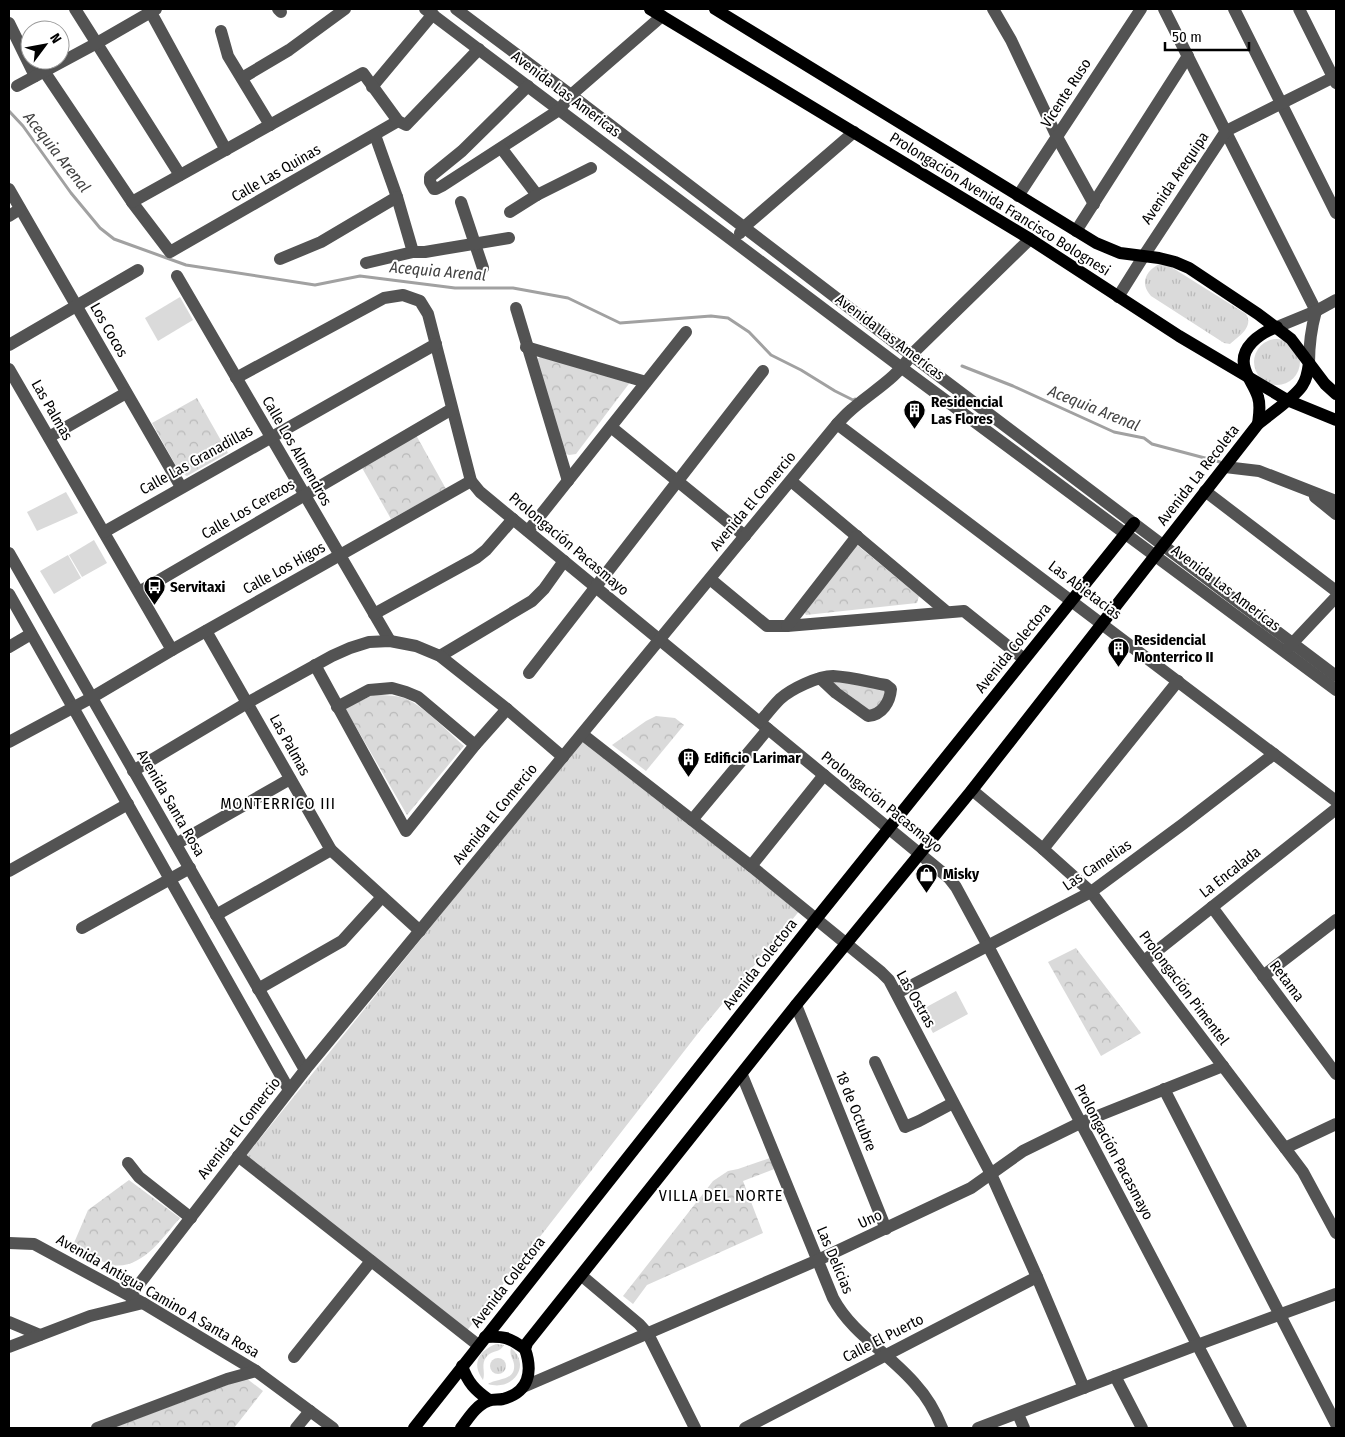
<svg xmlns="http://www.w3.org/2000/svg" width="1345" height="1437" viewBox="0 0 1345 1437" font-family="'Fira Sans Condensed',sans-serif">
  <style>
    .grass { fill: url(#grass-tufts) }
    .forest { fill: url(#forest-crowns) }
    .pitch { fill: #dadada }
    .lines { fill: none; stroke-linecap: round; stroke-linejoin: round }
    .stream { stroke: #a1a1a1; stroke-width: 3 }
    .minor { stroke: #535353; stroke-width: 12 }
    .major { stroke: #000; stroke-width: 12 }
    .labels { text-anchor: middle; dominant-baseline: central; stroke-width: 4; stroke-linejoin: round; paint-order: stroke }
    .street-label { font-size: 15px; fill: #000; stroke: #fff }
    .poi-label { font-size: 15px; font-weight: bold; fill: #000; stroke: #fff; text-anchor: start }
    .water-label { font-size: 16px; font-style: italic; fill: #424242; stroke: #fff }
    .neighbourhood-label { font-size: 16px; letter-spacing: 1px; fill: #000; stroke: #fff }
  </style>
  <defs>
    <pattern id="grass-tufts" width="24" height="20" patternUnits="userSpaceOnUse" patternTransform="scale(1.25)"><rect width="24" height="20" fill="#dadada"/><path d="M3 7l-1-3M5 7V3M7 7l1-3M15 17l-1-3M17 17v-4M19 17l1-3" fill="none" stroke="#b9b9b9"/></pattern>
    <pattern id="forest-crowns" width="20" height="18" patternUnits="userSpaceOnUse" patternTransform="scale(1.25)"><rect width="20" height="18" fill="#dadada"/><path d="M2 6a3 3 0 1 1 6 0M12 15a3 3 0 1 1 6 0" fill="none" stroke="#b9b9b9"/></pattern>
  </defs>
  <rect width="100%" height="100%" fill="#fff"/>
  <!-- grass -->
  <g class="grass">
    <path d="M1159,264L1168,265L1246,314C1254,327 1239,336 1230,344L1224,343L1151,296C1140,283 1145,272 1159,264Z"/>
    <circle cx="1277" cy="362" r="23"/>
    <path d="M583,738L801,909L699,1032L466,1332L246,1156Z"/>
    <path d="M496,1344L504,1345C500,1353 492,1350 487,1356C480,1364 486,1372 483,1380C471,1363 479,1351 496,1344Z"/>
    <path d="M511,1348C532,1365 513,1392 488,1384C497,1378 516,1381 514,1364C513,1358 509,1355 511,1348Z"/>
    <circle cx="498" cy="1366" r="8"/>
  </g>
  <!-- forest -->
  <g class="forest">
    <path d="M540,357L631,381L576,454L569,455L564,453L537,359Z"/>
    <path d="M197,398L228,453L187,476L180,473L152,423Z"/>
    <path d="M416,435L446,489L391,519L361,466Z"/>
    <path d="M857,545L919,596L917,603L806,615L804,612Z"/>
    <path d="M836,679L880,687L885,691V700L869,714L833,685Z"/>
    <path d="M373,695C384,695 393,695 404,698C423,705 448,732 464,746L407,815L345,708Z"/>
    <path d="M656,716L675,718L684,725L646,771L612,745L646,721Z"/>
    <path d="M1076,948L1141,1033L1101,1056L1048,962Z"/>
    <path d="M773,1157L777,1168L743,1181L763,1233L647,1285L633,1304L623,1296L713,1181L728,1171L738,1169Z"/>
    <path d="M129,1180L180,1218C163,1237 142,1270 112,1265L71,1250L88,1210Z"/>
    <path d="M246,1378L263,1391L234,1428H112Z"/>
  </g>
  <!-- pitch -->
  <g class="pitch">
    <path d="M180,297L193,320L158,341L145,318Z"/>
    <path d="M66,492L78,513L37,531L27,512Z"/>
    <path d="M94,540L107,563L82,577L69,555Z"/>
    <path d="M68,555L81,578L54,594L40,571Z"/>
    <path d="M956,991L968,1014L933,1033L921,1010Z"/>
  </g>
  <g class="lines">
    <!-- stream -->
    <g class="stream">
      <path d="M9,111L23,126L71,193L100,228L114,239L186,265L315,285L360,276L455,288H513L568,298L620,323L711,316L728,318L749,332L771,355L801,370L835,391L853,400L855,399"/>
      <path d="M962,366L1013,386L1114,432L1144,438L1152,444L1220,462"/>
    </g>
    <!-- minor -->
    <g class="minor">
      <path d="M75,9L180,175"/>
      <path d="M149,9L226,150"/>
      <path d="M278,9L281,12"/>
      <path d="M425,9L902,368L1336,690"/>
      <path d="M456,9L571,95L911,355L1336,676"/>
      <path d="M993,9L1011,40L1057,137L1094,204"/>
      <path d="M1164,9L1316,311"/>
      <path d="M1234,9L1336,213"/>
      <path d="M1299,9L1336,83"/>
      <path d="M9,23L35,76"/>
      <path d="M221,31L228,56L270,125"/>
      <path d="M44,71L132,202L170,252L398,121"/>
      <path d="M242,78L289,50L345,9"/>
      <path d="M17,86L97,43L156,9"/>
      <path d="M528,86L462,151L430,177V182L434,189H436L442,186L559,110L571,95L662,16"/>
      <path d="M372,87L433,14"/>
      <path d="M375,135L397,197L413,252"/>
      <path d="M502,149L537,195"/>
      <path d="M9,189L181,487"/>
      <path d="M1018,196L1141,9"/>
      <path d="M132,202L363,73L398,121L406,125L479,49"/>
      <path d="M461,202L483,268"/>
      <path d="M510,212L537,195L591,168"/>
      <path d="M9,216L20,209"/>
      <path d="M1076,231L1188,56"/>
      <path d="M740,233L744,227L854,132"/>
      <path d="M280,259L321,242L397,197"/>
      <path d="M366,263L413,252H425L509,238"/>
      <path d="M177,276L390,641"/>
      <path d="M1118,297L1145,254L1226,131L1336,76"/>
      <path d="M516,308L568,481"/>
      <path d="M1277,327L1316,311L1336,300"/>
      <path d="M9,345L138,270"/>
      <path d="M526,347L646,382"/>
      <path d="M1309,363C1309,345 1311,329 1316,311"/>
      <path d="M9,369L172,650"/>
      <path d="M236,378L384,298L403,295L420,301L428,314L471,481L480,492L949,878L956,887L988,946L1241,1428"/>
      <path d="M837,424L1336,801"/>
      <path d="M611,427L745,536"/>
      <path d="M49,437L126,393"/>
      <path d="M1225,467L1259,471L1336,501"/>
      <path d="M791,481L947,612"/>
      <path d="M1205,491L1336,591"/>
      <path d="M1315,497L1336,514"/>
      <path d="M528,531L686,332"/>
      <path d="M104,532L436,344"/>
      <path d="M9,553L305,1070"/>
      <path d="M710,579L767,626H787L964,611L1024,659"/>
      <path d="M139,592L452,409"/>
      <path d="M9,594L289,1090"/>
      <path d="M374,614L476,558L486,550L513,519"/>
      <path d="M787,626L857,536"/>
      <path d="M206,631L331,850L420,931"/>
      <path d="M9,647L31,634"/>
      <path d="M1288,648L1336,597"/>
      <path d="M440,656L532,601L544,589L564,561"/>
      <path d="M315,665L406,831L475,745L507,709"/>
      <path d="M529,673L763,371"/>
      <path d="M337,707L369,690L392,688L406,692L418,697L475,745"/>
      <path d="M760,722C766,715 773,706 780,699C791,689 818,676 833,676C851,677 869,682 886,685L891,689C890,702 882,715 868,716L836,693L820,678"/>
      <path d="M582,734L751,866L881,972L889,980L991,1174L1037,1277L1084,1388"/>
      <path d="M9,742L91,698L172,650L471,481"/>
      <path d="M133,771L247,703L332,656L350,648L369,642L390,641L416,646L440,656L507,709L563,757"/>
      <path d="M972,790L1043,849L1091,892L1285,1148L1303,1172L1336,1233"/>
      <path d="M692,820L768,729"/>
      <path d="M176,844L290,779"/>
      <path d="M1043,849L1178,681"/>
      <path d="M751,866L824,775"/>
      <path d="M9,871L128,804"/>
      <path d="M1212,907L1336,1074"/>
      <path d="M216,915L331,850"/>
      <path d="M82,928L190,868"/>
      <path d="M1144,961L1336,809"/>
      <path d="M1263,976L1336,920"/>
      <path d="M258,989L342,941L382,897"/>
      <path d="M897,993L1091,892L1183,824L1274,754"/>
      <path d="M796,1005L886,1229"/>
      <path d="M875,1062L905,1127L919,1121L953,1103"/>
      <path d="M742,1075L833,1298C852,1334 890,1354 916,1385C928,1398 936,1413 942,1428"/>
      <path d="M1164,1089L1336,1424"/>
      <path d="M1285,1148L1336,1124"/>
      <path d="M238,1156L478,1345"/>
      <path d="M128,1163L139,1177L191,1218"/>
      <path d="M9,1243L34,1244L143,1303L256,1371L333,1428"/>
      <path d="M582,1276L639,1324L648,1334L695,1428"/>
      <path d="M130,1296L305,1070L837,424C842,419 846,414 851,410C871,392 896,379 911,355L1030,239"/>
      <path d="M9,1322L40,1335"/>
      <path d="M9,1347L90,1316L143,1303"/>
      <path d="M294,1357L371,1261"/>
      <path d="M1115,1376L1142,1428"/>
      <path d="M523,1387L818,1260L971,1188L1023,1151L1080,1123L1223,1066"/>
      <path d="M1018,1414L1024,1428"/>
      <path d="M97,1428L227,1379L256,1371"/>
      <path d="M296,1428L310,1411"/>
      <path d="M745,1428L1037,1277"/>
      <path d="M978,1428L1197,1345L1336,1294"/>
    </g>
    <!-- major -->
    <g class="major">
      <path d="M650,9L1030,239L1179,336L1287,400L1336,420"/>
      <path d="M715,9L1096,243L1120,253L1159,258L1175,262L1189,268L1258,314L1291,339L1325,384L1336,394"/>
      <path d="M1258,424C1259,415 1261,406 1258,397C1255,387 1248,379 1245,369C1238,348 1260,333 1277,327"/>
      <path d="M485,1337C504,1336 509,1337 525,1349"/>
      <path d="M462,1366C468,1383 475,1390 489,1400"/>
      <path d="M414,1428L816,919L1134,523"/>
      <path d="M461,1428C468,1419 476,1405 488,1401C493,1399 498,1400 503,1399C529,1392 533,1372 525,1349L527,1343L796,1005L972,790L1258,424C1270,414 1294,398 1302,386C1307,379 1308,371 1309,363"/>
    </g>
  </g>
  <!-- icons -->
  <defs>
    <symbol id="building-pin" viewBox="-11 -11 22 30"><path d="M0 17L-7.5 6A9.5 9.5 0 1 1 7.5 6Z" fill="#000" stroke="#fff"/><path d="M-4-6H4V6H1V3H-1V6H-4ZM-2.5-4.3h1.7v1.8h-1.7ZM.8-4.3h1.7v1.8H.8ZM-2.5-1h1.7V.8h-1.7ZM.8-1h1.7V.8H.8Z" fill="#fff"/></symbol>
    <symbol id="bus-pin" viewBox="-11 -11 22 30"><path d="M0 17L-7.5 6A9.5 9.5 0 1 1 7.5 6Z" fill="#000" stroke="#fff"/><path d="M-5-6H5V4H4V6H2V4H-2V6H-4V4H-5ZM-3.5-4V0h7V-4ZM-3.5 1.2v1.5H-2V1.2ZM2 1.2v1.5H3.5V1.2Z" fill="#fff"/></symbol>
    <symbol id="shop-pin" viewBox="-11 -11 22 30"><path d="M0 17L-7.5 6A9.5 9.5 0 1 1 7.5 6Z" fill="#000" stroke="#fff"/><path d="M-5-2.5h2.3a2.7 3.5 0 0 1 5.4 0H5L5.5 6h-11ZM-1.5-2.5h3a1.5 2.3 0 0 0-3 0Z" fill="#fff"/></symbol>
  </defs>
  <g fill-rule="evenodd">
    <use href="#building-pin" x="902" y="398" width="25" height="34"/>
    <use href="#bus-pin" x="142" y="574" width="25" height="34"/>
    <use href="#building-pin" x="1106" y="636" width="25" height="34"/>
    <use href="#building-pin" x="676" y="746" width="25" height="34"/>
    <use href="#shop-pin" x="914" y="862" width="25" height="34"/>
  </g>
  <g class="labels">
    <!-- street labels -->
    <g class="street-label">
      <text transform="translate(1066 93) rotate(-57)">Vicente Ruso</text>
      <text transform="translate(566 94) rotate(37)">Avenida Las Americas</text>
      <text transform="translate(276 173) rotate(-30)">Calle Las Quinas</text>
      <text transform="translate(1175 178) rotate(-56)">Avenida Arequipa</text>
      <text transform="translate(1000 204) rotate(32)">Prolongación Avenida Francisco Bolognesi</text>
      <text transform="translate(109 330) rotate(60)">Los Cocos</text>
      <text transform="translate(890 337) rotate(37)">Avenida Las Americas</text>
      <text transform="translate(52 410) rotate(60)">Las Palmas</text>
      <text transform="translate(297 451) rotate(60)">Calle Los Almendros</text>
      <text transform="translate(196 460) rotate(-29)">Calle Las Granadillas</text>
      <text transform="translate(1198 475) rotate(-52)">Avenida La Recoleta</text>
      <text transform="translate(753 501) rotate(-50)">Avenida El Comercio</text>
      <text transform="translate(248 509) rotate(-30)">Calle Los Cerezos</text>
      <text transform="translate(569 544) rotate(40)">Prolongación Pacasmayo</text>
      <text transform="translate(284 568) rotate(-29)">Calle Los Higos</text>
      <text transform="translate(1226 588) rotate(37)">Avenida Las Americas</text>
      <text transform="translate(1085 590) rotate(37)">Las Abietacias</text>
      <text transform="translate(1013 648) rotate(-51)">Avenida Colectora</text>
      <text transform="translate(290 745) rotate(61)">Las Palmas</text>
      <text transform="translate(882 802) rotate(39)">Prolongación Pacasmayo</text>
      <text transform="translate(171 803) rotate(60)">Avenida Santa Rosa</text>
      <text transform="translate(495 814) rotate(-51)">Avenida El Comercio</text>
      <text transform="translate(1097 865) rotate(-34)">Las Camelias</text>
      <text transform="translate(1230 872) rotate(-38)">La Encalada</text>
      <text transform="translate(760 964) rotate(-52)">Avenida Colectora</text>
      <text transform="translate(1287 981) rotate(53)">Retama</text>
      <text transform="translate(1184 988) rotate(53)">Prolongación Pimentel</text>
      <text transform="translate(916 999) rotate(60)">Las Ostras</text>
      <text transform="translate(856 1111) rotate(68)">18 de Octubre</text>
      <text transform="translate(239 1128) rotate(-52)">Avenida El Comercio</text>
      <text transform="translate(1114 1152) rotate(62)">Prolongación Pacasmayo</text>
      <text transform="translate(870 1219) rotate(-25)">Uno</text>
      <text transform="translate(835 1260) rotate(67)">Las Delicias</text>
      <text transform="translate(508 1282) rotate(-52)">Avenida Colectora</text>
      <text transform="translate(158 1296) rotate(30)">Avenida Antigua Camino A Santa Rosa</text>
      <text transform="translate(883 1338) rotate(-27)">Calle El Puerto</text>
    </g>
    <!-- poi labels -->
    <g class="poi-label">
      <text x="931" y="402">Residencial<tspan x="931" dy="17">Las Flores</tspan></text>
      <text x="170" y="587">Servitaxi</text>
      <text x="1134" y="640">Residencial<tspan x="1134" dy="17">Monterrico II</tspan></text>
      <text x="704" y="758">Edificio Larimar</text>
      <text x="943" y="874">Misky</text>
    </g>
    <!-- water labels -->
    <g class="water-label">
      <text transform="translate(57 152) rotate(52)">Acequia Arenal</text>
      <text transform="translate(438 271) rotate(5)">Acequia Arenal</text>
      <text transform="translate(1094 408) rotate(22)">Acequia Arenal</text>
    </g>
    <!-- neighbourhood labels -->
    <g class="neighbourhood-label">
      <text x="278" y="803">MONTERRICO III</text>
      <text x="721" y="1195">VILLA DEL NORTE</text>
    </g>
  </g>
  <!-- border -->
  <rect width="1345" height="1437" fill="none" stroke="#000000" stroke-width="20"/>
  <!-- north arrow -->
  <g transform="translate(45 45) rotate(58)"><circle r="24" fill="#ffffff" stroke="#999999"/>
  <path d="M0-4L9 19L0 12L-9 19Z" fill="#000000"/>
  <text y="-8" font-size="14" font-weight="bold" text-anchor="middle" fill="#000000">N</text>
  </g>
  <!-- scale -->
  <path d="M1165 42v8h84v-8" fill="none" stroke="#000000" stroke-width="2.5"/>
  <text x="1172" y="42" font-size="15" fill="#000000" stroke="#ffffff" stroke-width="4" paint-order="stroke">50 m</text>
</svg>
